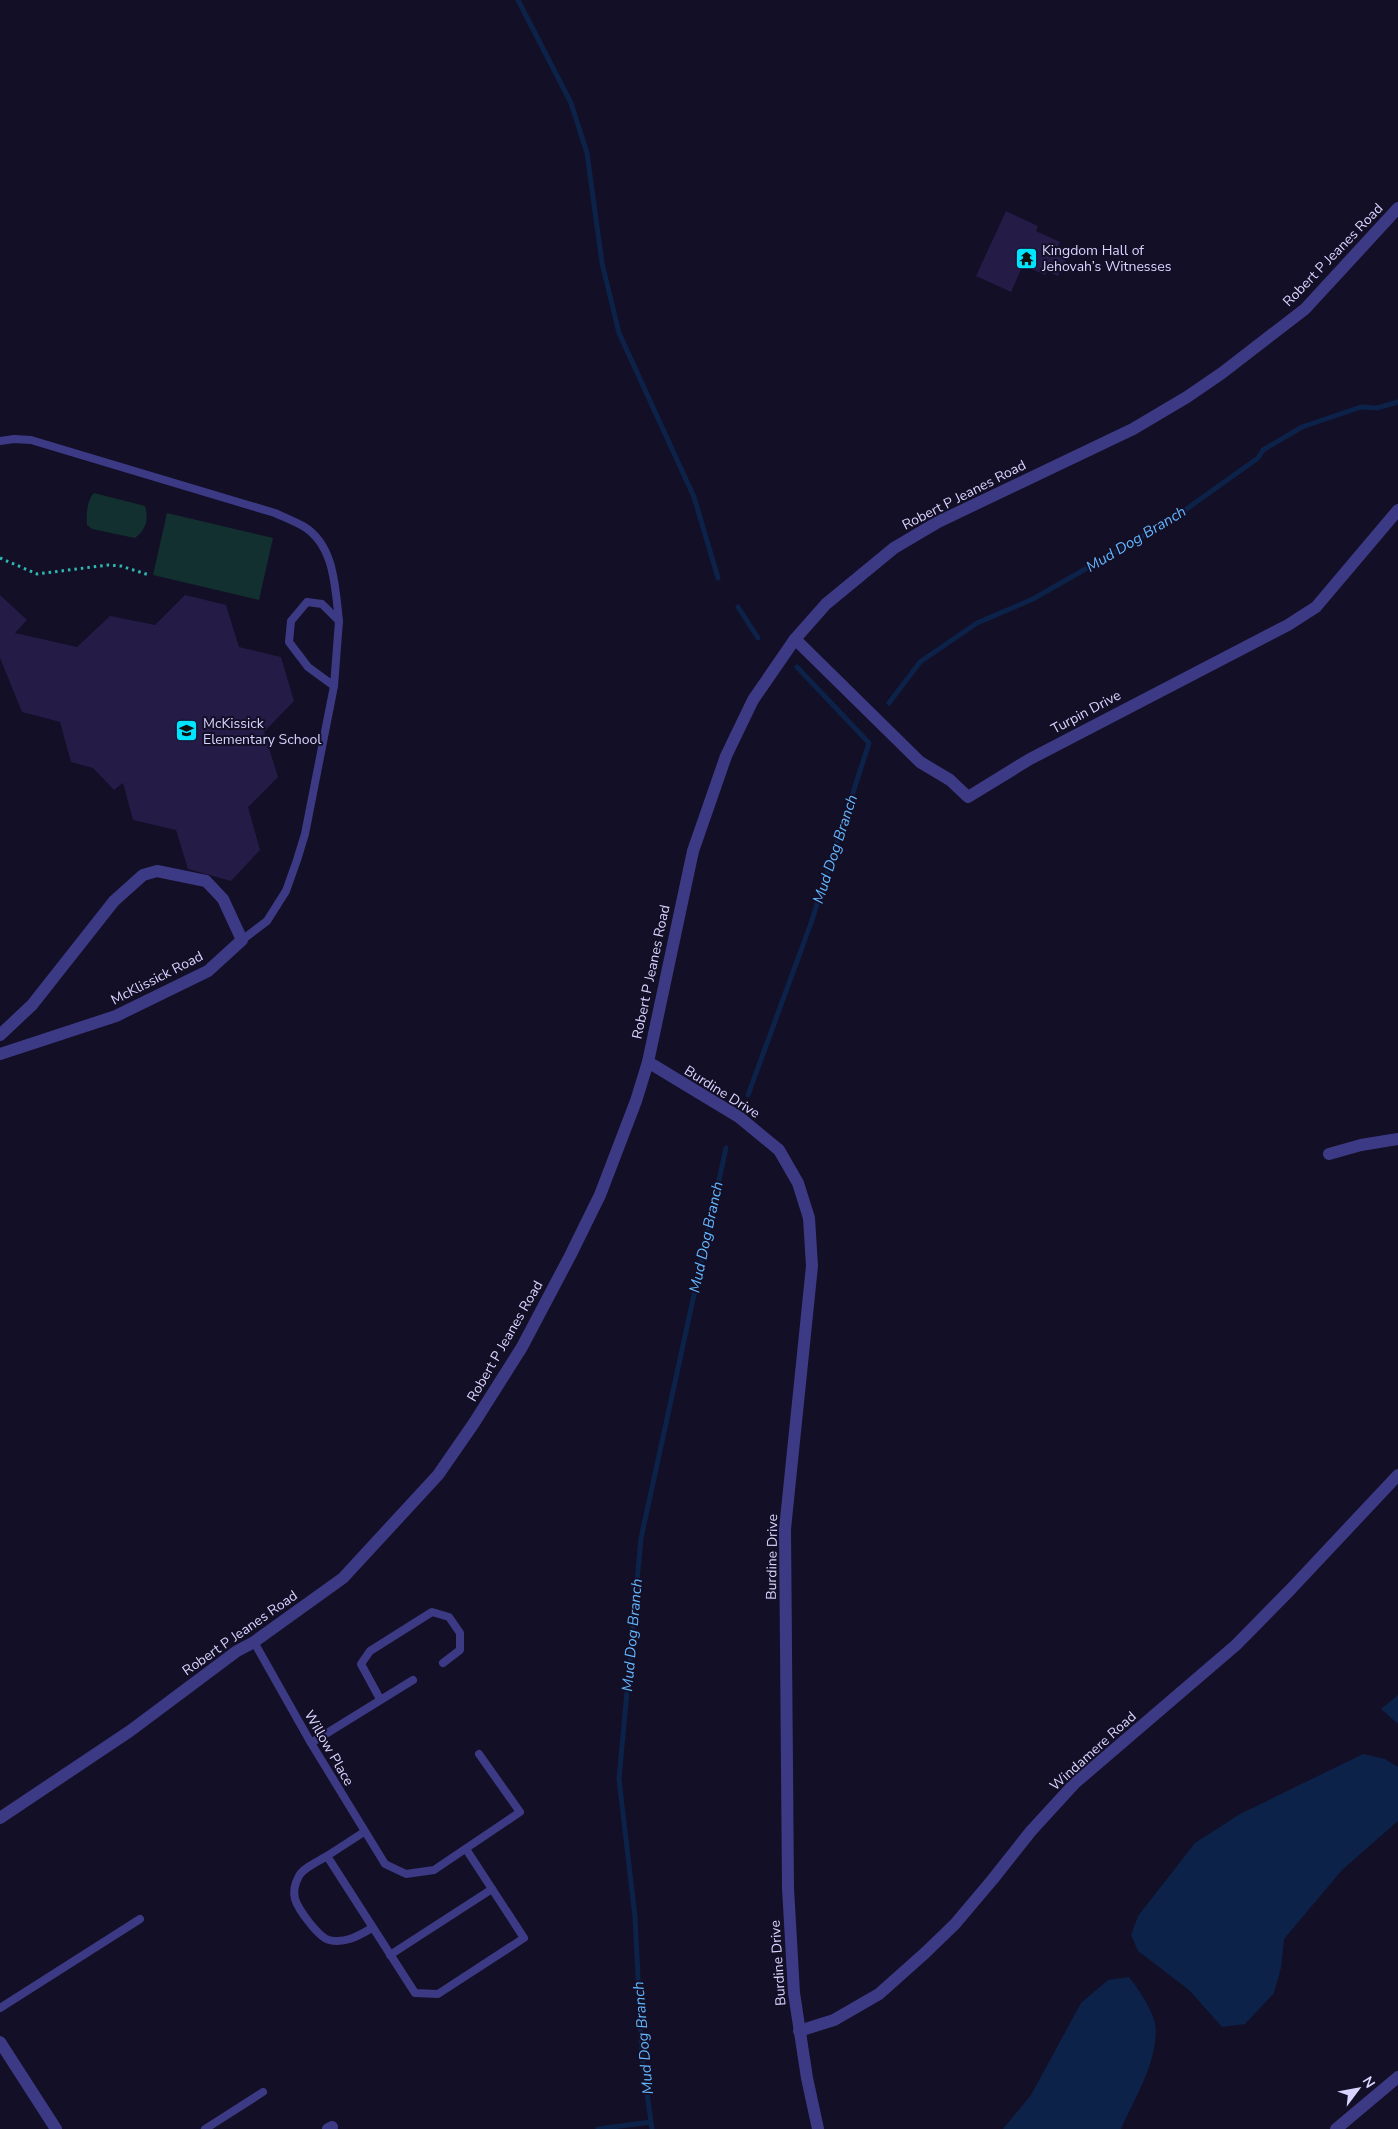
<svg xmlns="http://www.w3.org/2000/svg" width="1398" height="2129" viewBox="0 0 1398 2129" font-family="'Nunito Sans',sans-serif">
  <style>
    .green { fill: #12302f }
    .water { fill: #0c2248 }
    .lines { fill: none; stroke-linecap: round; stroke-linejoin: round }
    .stream { stroke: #0c2248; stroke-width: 5 }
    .building { fill: #241b47 }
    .path { stroke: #2fb8b0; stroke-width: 3; stroke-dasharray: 2.5 4; stroke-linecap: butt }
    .service { stroke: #3d3a85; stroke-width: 8 }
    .minor { stroke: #3d3a85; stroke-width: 12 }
    .tertiary { stroke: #3d3a85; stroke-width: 12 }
    .labels { text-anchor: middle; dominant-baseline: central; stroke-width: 4; stroke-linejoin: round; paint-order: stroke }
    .poi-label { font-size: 14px; fill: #d9d4ff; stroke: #130f26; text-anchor: start }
    .street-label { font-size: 14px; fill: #d9d4ff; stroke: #130f26 }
    .water-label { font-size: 15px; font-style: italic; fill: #62b6ff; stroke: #130f26 }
  </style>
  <rect width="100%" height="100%" fill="#130f26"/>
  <!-- green -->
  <g class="green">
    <path d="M94,493L145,506C149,520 146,529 135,538L92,529L87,525C86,515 87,500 94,493Z"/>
    <path d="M167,513L273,538L259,600L153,575Z"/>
  </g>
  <!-- water -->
  <g class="water">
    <path d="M1398,1695V1724L1381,1709Z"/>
    <path d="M1363,1754L1385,1759L1398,1767V1821L1342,1870L1284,1939L1281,1968L1274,1993L1245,2024L1222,2027L1189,1990L1138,1951L1131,1935L1138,1916L1195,1843L1240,1814Z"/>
    <path d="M1129,1977C1139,1990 1156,2014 1156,2031C1155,2066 1135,2098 1121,2129H1003L1031,2095L1081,2003L1108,1980Z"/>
  </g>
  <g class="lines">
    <!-- stream -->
    <g class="stream">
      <path d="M518,0L571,103L587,153L602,263L619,333L694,497L718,578"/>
      <path d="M738,607L758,638"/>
      <path d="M889,703L920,662L977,623L1033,599L1171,520L1258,458L1263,450L1302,427L1361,407L1377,408L1398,402"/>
      <path d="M748,1095L811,923L869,743L797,667"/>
      <path d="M598,2129L651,2122"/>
      <path d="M652,2129L642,2057L635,1917L619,1779L641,1538L726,1148"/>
    </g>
  </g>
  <!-- building -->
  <g class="building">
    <path d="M1006,211L1038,226L1036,231L1060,242L1058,246L1070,251L1058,276L1047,271L1045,275L1023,265L1011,292L976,276Z"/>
    <path d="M0,595L27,620L15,633L77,647L110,616L155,625L185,595L226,605L239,647L281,657L294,701L264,732L278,777L248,807L260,850L231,881L188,869L176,830L133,820L123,783L114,790L93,768L71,762L60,722L22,712L0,658Z"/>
  </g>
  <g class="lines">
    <!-- path -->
    <path class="path" d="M0,558L37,574L108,565L121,566L149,575"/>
    <!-- service -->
    <g class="service">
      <path d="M0,441L14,439L31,440L275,513C284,517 294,521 303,526C335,545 335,588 339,621"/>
      <path d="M242,940L267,921L286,891L297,860L305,834L334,686L339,621L322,604L307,602L291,621L289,642L308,667L334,686"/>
      <path d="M254,1642L311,1743L385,1864L406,1874L434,1870L520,1812L479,1754"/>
      <path d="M380,1699L361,1664L370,1651L432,1612L449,1617L460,1633V1650L443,1663"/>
      <path d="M311,1743L413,1680"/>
      <path d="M364,1832L327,1856L415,1993L438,1994L524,1938L466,1849"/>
      <path d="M327,1856C319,1861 303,1868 299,1876C295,1883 293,1891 295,1899C298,1909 318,1937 329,1940C345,1944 358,1936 372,1928"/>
      <path d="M390,1955L492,1889"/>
      <path d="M0,2008L140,1919"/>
      <path d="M205,2129L263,2092"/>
    </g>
    <!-- minor -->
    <g class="minor">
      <path d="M795,639L920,762L950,780L968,797L1030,759L1288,625L1316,607L1398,510"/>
      <path d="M0,1035L32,1005L114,901L143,875L157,871L206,881L223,899L242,940L208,971L116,1016L0,1054"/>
      <path d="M648,1062L739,1117L779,1150L798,1183L809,1218L812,1266L785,1529L788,1888L794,1993L807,2078L818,2129"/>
      <path d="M1329,1154L1361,1145L1398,1139"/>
      <path d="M799,2031L834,2020L879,1994L925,1953L955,1924L993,1879L1031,1831L1075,1783L1236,1645L1291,1589L1398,1475"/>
      <path d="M0,2042L56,2129"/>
      <path d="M328,2129L332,2127"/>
      <path d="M1336,2129L1398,2077"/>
    </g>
    <!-- tertiary -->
    <path class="tertiary" d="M0,1818L130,1731L237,1651L254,1642L343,1578L438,1475L474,1423L522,1347L570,1256L600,1195L636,1101L648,1062L693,851L726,756L753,700L795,639L826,604L894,548L938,522L1133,429L1187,397L1222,373L1305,309L1398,208"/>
  </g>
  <!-- icons -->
  <defs>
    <symbol id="temple-square" viewBox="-11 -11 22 22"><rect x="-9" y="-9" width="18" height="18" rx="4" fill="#00e5ff" stroke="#130f26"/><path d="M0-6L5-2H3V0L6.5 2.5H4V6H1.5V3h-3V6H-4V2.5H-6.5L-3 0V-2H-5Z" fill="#111"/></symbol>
    <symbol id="school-square" viewBox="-11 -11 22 22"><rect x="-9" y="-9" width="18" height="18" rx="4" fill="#00e5ff" stroke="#130f26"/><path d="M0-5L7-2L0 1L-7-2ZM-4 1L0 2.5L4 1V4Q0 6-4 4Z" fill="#111"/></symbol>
  </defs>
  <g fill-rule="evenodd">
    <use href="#temple-square" x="1014" y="246" width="25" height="25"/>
    <use href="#school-square" x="174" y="718" width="25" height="25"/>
  </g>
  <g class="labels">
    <!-- poi labels -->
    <g class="poi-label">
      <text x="1042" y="250">Kingdom Hall of<tspan x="1042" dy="16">Jehovah’s Witnesses</tspan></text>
      <text x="203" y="723">McKissick<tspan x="203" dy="16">Elementary School</tspan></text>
    </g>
    <!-- street labels -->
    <g class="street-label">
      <text transform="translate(1333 255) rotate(-46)">Robert P Jeanes Road</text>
      <text transform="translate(964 495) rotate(-27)">Robert P Jeanes Road</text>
      <text transform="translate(1086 712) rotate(-28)">Turpin Drive</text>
      <text transform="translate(651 972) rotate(-78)">Robert P Jeanes Road</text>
      <text transform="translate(157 978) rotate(-27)">McKlissick Road</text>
      <text transform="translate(722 1092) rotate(32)">Burdine Drive</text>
      <text transform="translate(505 1341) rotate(-60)">Robert P Jeanes Road</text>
      <text transform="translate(772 1557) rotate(-89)">Burdine Drive</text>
      <text transform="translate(240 1633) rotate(-35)">Robert P Jeanes Road</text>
      <text transform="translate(329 1748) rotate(60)">Willow Place</text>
      <text transform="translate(1093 1751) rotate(-42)">Windamere Road</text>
      <text transform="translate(778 1963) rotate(-94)">Burdine Drive</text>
    </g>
    <!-- water labels -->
    <g class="water-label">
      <text transform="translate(1136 539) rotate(-31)">Mud Dog Branch</text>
      <text transform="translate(835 849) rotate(-72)">Mud Dog Branch</text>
      <text transform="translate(706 1237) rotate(-78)">Mud Dog Branch</text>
      <text transform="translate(632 1635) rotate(-85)">Mud Dog Branch</text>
      <text transform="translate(643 2038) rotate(-95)">Mud Dog Branch</text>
    </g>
  </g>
  <!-- north arrow -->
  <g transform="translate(1358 2089) rotate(58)" stroke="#130f26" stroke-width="4" paint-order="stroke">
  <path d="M0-4L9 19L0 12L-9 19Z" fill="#d9d4ff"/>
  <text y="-8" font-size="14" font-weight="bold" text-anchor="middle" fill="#d9d4ff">N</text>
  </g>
</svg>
